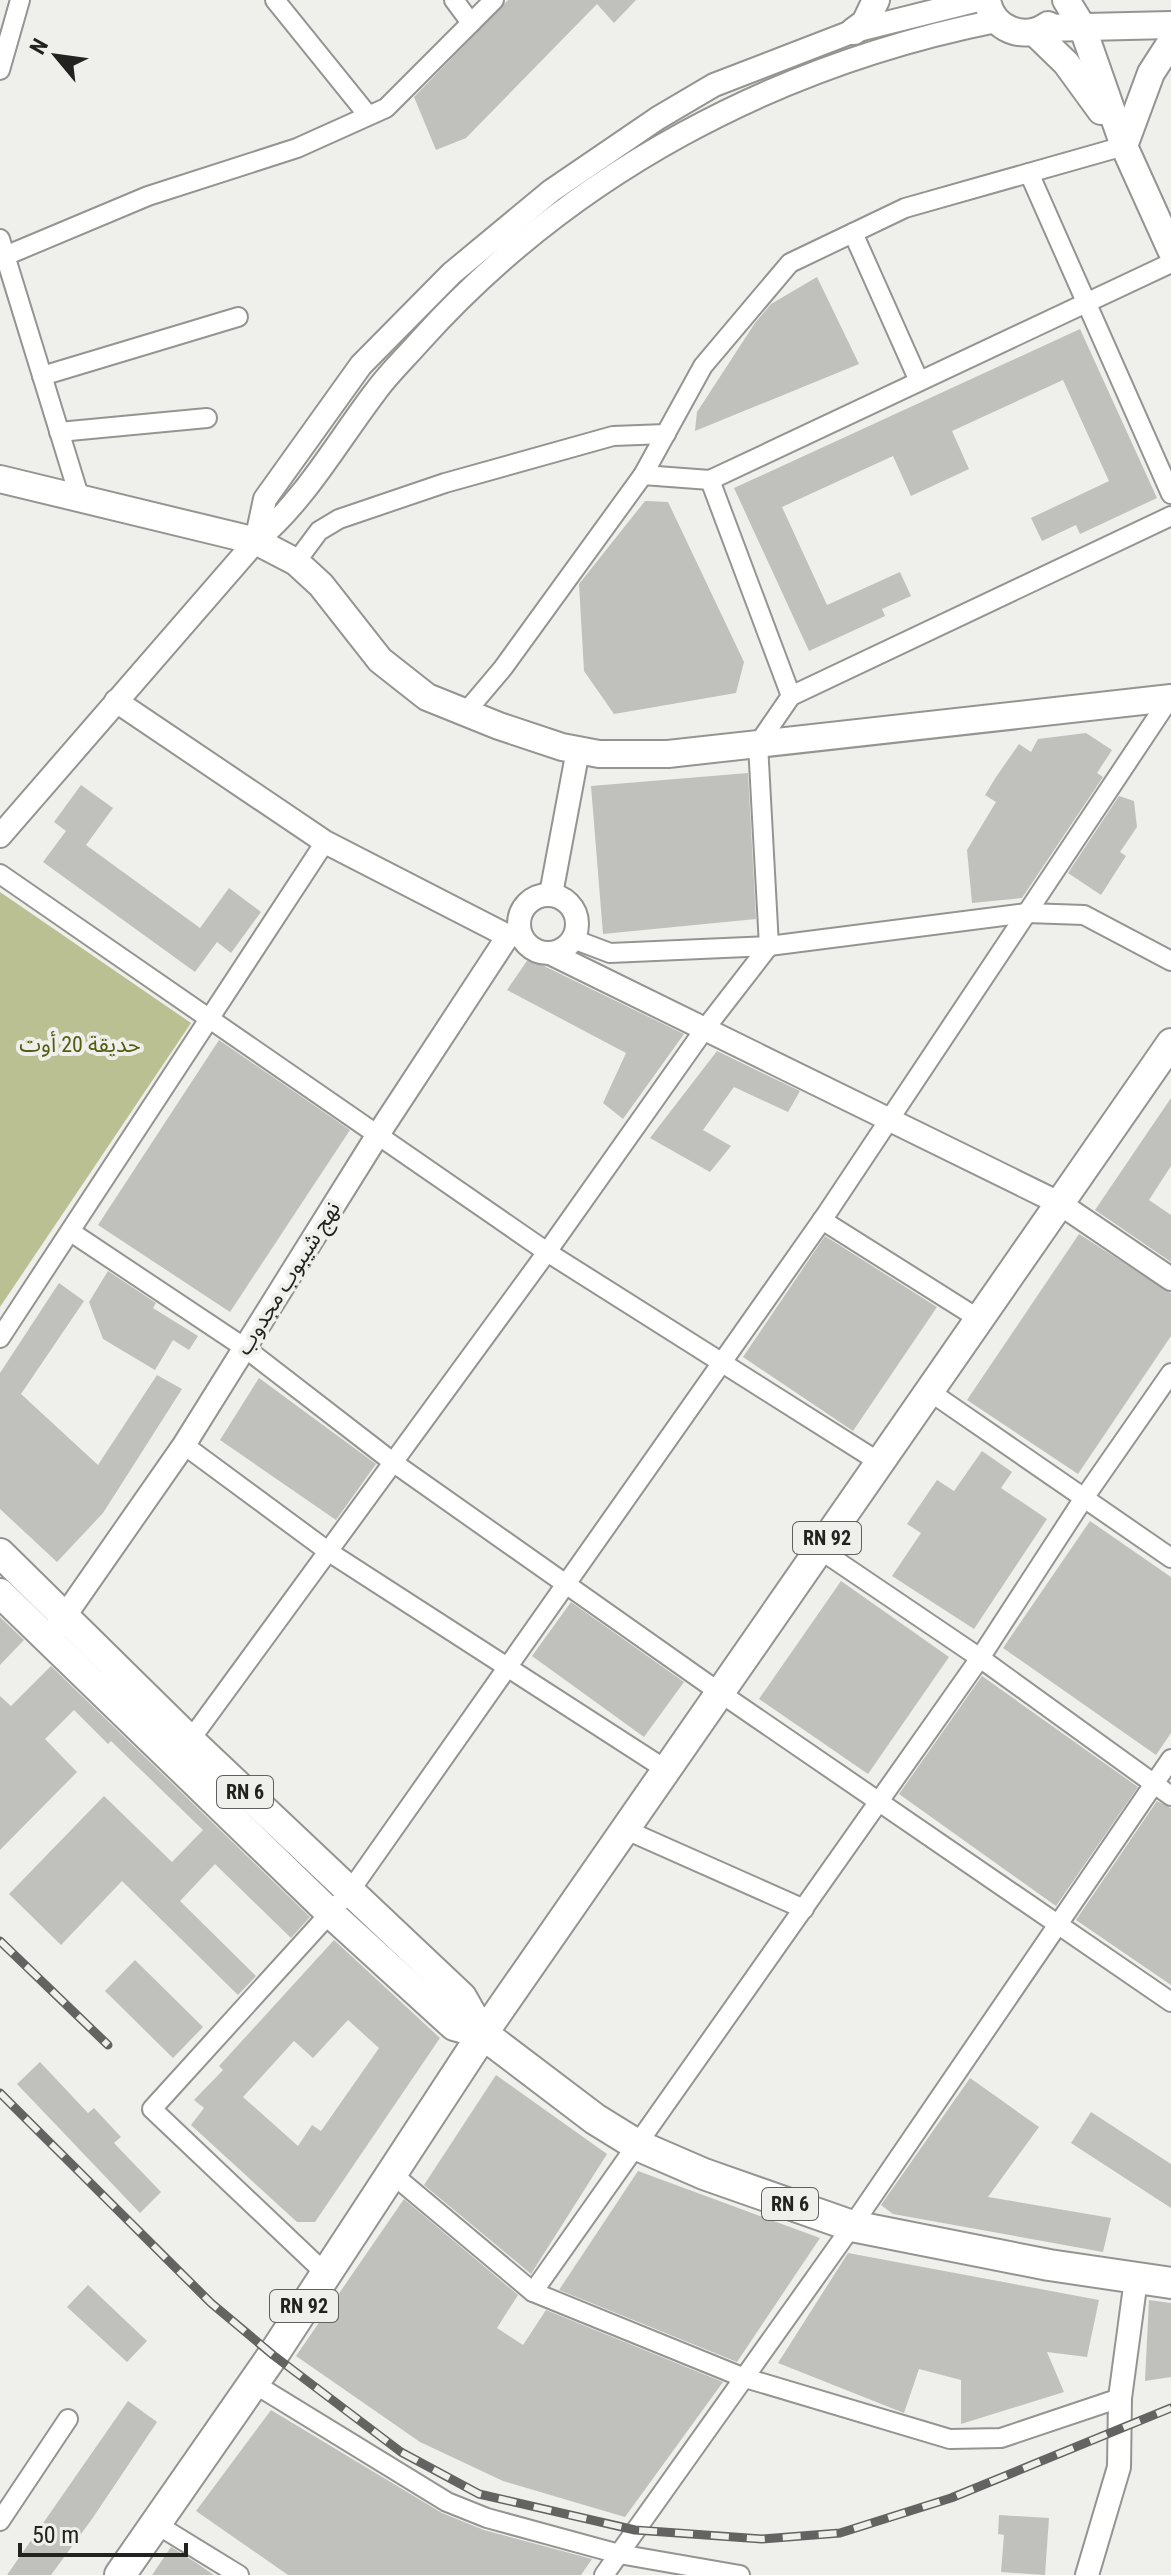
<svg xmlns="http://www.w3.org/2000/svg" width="1171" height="2575" viewBox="0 0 1171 2575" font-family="'Roboto Condensed','Noto Sans Arabic',sans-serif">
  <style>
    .green { fill: #bac091 }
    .building { fill: #c0c1bc; fill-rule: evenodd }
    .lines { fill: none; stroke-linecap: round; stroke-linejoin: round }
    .minor-casing { stroke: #949591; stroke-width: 22 }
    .tertiary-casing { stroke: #949591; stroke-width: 26 }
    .secondary-casing { stroke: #949591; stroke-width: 30 }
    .primary-casing { stroke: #949591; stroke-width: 32 }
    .trunk-casing { stroke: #949591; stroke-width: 34 }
    .minor { stroke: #fff; stroke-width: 18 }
    .tertiary { stroke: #fff; stroke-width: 22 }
    .secondary { stroke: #fff; stroke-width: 26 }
    .primary { stroke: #fff; stroke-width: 28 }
    .trunk { stroke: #fff; stroke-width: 30 }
    .rail-casing { stroke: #636461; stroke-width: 9 }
    .rail { stroke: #efefeb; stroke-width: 6; stroke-dasharray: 18; stroke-linecap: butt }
    .labels { text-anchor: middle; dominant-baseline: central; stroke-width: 8; stroke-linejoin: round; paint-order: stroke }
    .shield { fill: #efefeb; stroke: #60605e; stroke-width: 2 }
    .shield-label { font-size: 20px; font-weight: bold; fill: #222321 }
    .park-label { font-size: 22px; fill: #555c0e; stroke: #efefeb }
    .street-label { font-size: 22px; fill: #222321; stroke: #efefeb }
  </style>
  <rect width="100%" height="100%" fill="#efefeb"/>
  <!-- green -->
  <path class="green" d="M0,892L191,1023L0,1307Z"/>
  <!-- building -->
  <g class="building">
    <path d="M508,0H636L614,23L597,4L466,138L436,150L414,97Z"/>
    <path d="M817,277L859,364L695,431L697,412L755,323L771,304Z"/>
    <path d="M1080,329L1157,498L1080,534L1076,525L1042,541L1031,518L1109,481L1063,380L952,431L969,469L911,496L893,456L782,507L827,605L900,572L911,596L882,609L885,616L809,651L734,488Z"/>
    <path d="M645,501L668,502L744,662L736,693L614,714L584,671L579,584Z"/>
    <path d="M1086,733L1112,750L1097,773L1103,777L1022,898L972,903L967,850L996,802L985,795L996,777L1019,744L1031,752L1038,739Z"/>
    <path d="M748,773L756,919L603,934L591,786Z"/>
    <path d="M81,785L113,808L86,845L200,928L229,888L261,912L231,953L217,942L195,972L43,862L66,831L54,822Z"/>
    <path d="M1119,796L1134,801L1137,827L1120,852L1126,856L1101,895L1068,873Z"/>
    <path d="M531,955L546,967L684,1034L623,1119L603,1103L626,1053L507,990Z"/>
    <path d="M219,1040L350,1130L230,1312L98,1225Z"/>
    <path d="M717,1051L800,1091L788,1112L734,1087L703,1130L731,1146L710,1172L650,1138Z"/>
    <path d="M1171,1098V1166L1149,1200L1171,1215V1262L1095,1210Z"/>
    <path d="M1079,1234L1171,1293V1336L1078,1474L967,1400Z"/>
    <path d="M825,1236L937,1307L853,1431L743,1357Z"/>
    <path d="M108,1271L156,1303L153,1308L198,1336L189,1350L173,1340L155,1370L103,1339L89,1302Z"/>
    <path d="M59,1283L84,1301L21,1394L98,1465L157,1375L182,1389L103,1513L57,1562L0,1509V1373Z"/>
    <path d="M259,1378L376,1464L336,1520L220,1440Z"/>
    <path d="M982,1451L1012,1472L1001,1488L1047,1519L974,1629L892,1576L921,1533L907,1524L937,1480L954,1491Z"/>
    <path d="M1090,1521L1171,1577V1733L1156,1755L1003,1648Z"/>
    <path d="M841,1581L949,1657L868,1774L759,1699Z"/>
    <path d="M571,1602L684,1682L644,1737L532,1656Z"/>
    <path d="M0,1617L24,1640L0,1665Z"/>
    <path d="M51,1666L310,1917L291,1938L215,1864L180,1901L256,1976L238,1995L122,1881L61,1945L9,1894L104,1796L172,1862L203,1830L111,1741L108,1744L74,1710L45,1739L77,1772L0,1850V1696L11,1706Z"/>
    <path d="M982,1676L1138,1787L1056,1906L899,1794Z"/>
    <path d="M1157,1801L1171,1808V1985L1076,1920Z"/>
    <path d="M334,1940L440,2038L315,2222H297L191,2125L204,2108L194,2100L223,2070L219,2066ZM348,2020L379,2048L321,2131L312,2125L298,2146L243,2097L294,2041L313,2058Z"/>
    <path d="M135,1960L203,2027L173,2058L105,1991Z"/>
    <path d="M40,2062L88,2113L94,2108L121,2137L114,2143L161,2192L140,2213L17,2084Z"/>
    <path d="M496,2075L607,2154L531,2274L424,2185Z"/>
    <path d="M970,2078L1039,2127L988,2197L1111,2218L1103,2252L893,2214L881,2205Z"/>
    <path d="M1091,2112L1171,2164V2208L1071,2143Z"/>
    <path d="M638,2171L820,2238L737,2362L559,2290Z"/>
    <path d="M404,2199L518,2295L497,2328L523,2345L546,2310L723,2382L625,2517L503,2481L420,2442L296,2356Z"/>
    <path d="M848,2253L1099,2300L1087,2357L1047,2352L1064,2392L961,2424V2380L919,2369L904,2413L778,2363Z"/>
    <path d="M88,2285L147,2341L127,2362L67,2307Z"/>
    <path d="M1149,2300L1171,2303V2377L1145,2381Z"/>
    <path d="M128,2401L157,2422L92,2519L51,2575H7Z"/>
    <path d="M271,2410L442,2513L484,2530L592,2559L581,2575H288L196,2511Z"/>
    <path d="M999,2515L1049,2518L1045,2575L1001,2572L1004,2535L998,2534Z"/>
    <path d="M171,2547L195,2562L214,2575H152Z"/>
  </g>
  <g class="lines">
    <defs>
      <g id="minor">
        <path d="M275,0L367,114"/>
        <path d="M454,0L471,23"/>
        <path d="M0,70L20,0"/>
        <path d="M1029,173L1171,494"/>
        <path d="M853,233L919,381"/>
        <path d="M0,239L80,499"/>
        <path d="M5,256L148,196L297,148L386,108L494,0"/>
        <path d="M42,376L238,317"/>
        <path d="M59,432L207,418"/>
        <path d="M643,475L710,480L1171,263"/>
        <path d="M710,480L791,696"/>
        <path d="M296,562L319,531L339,519L445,483L613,436L666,434"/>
        <path d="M465,713L503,668L643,475L703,366L790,263L905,208L1124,146"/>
        <path d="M0,874L547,1252L879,1462"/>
        <path d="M573,939L610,953L769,946L1027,913L1084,915L1171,961"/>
        <path d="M822,1220L979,1319"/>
        <path d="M71,1232L245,1348L394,1463L719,1692L1171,2002"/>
        <path d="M0,1338L325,842"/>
        <path d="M929,1391L1171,1558"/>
        <path d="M184,1445L329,1552L665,1769"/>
        <path d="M819,1549L980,1658L1171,1796"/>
        <path d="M185,1747L547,1252L704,1030L769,946L758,744L791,696L1171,516"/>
        <path d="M624,1829L804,1909"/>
        <path d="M391,2173L533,2292L742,2377L950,2439L1001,2438L1120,2398"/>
        <path d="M325,2273L152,2109L350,1891L825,1216L1170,698"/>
        <path d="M533,2292L980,1658L1084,1498L1171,1373"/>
        <path d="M253,2383L447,2502L487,2518L619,2554L740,2575"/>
        <path d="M0,2521L68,2419"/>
        <path d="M156,2524L239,2575"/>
        <path d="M604,2575L852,2226L1171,1759"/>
      </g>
      <g id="tertiary">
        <path d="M256,541L265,499L361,365L452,273L551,191L658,118L714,85L854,31L978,0"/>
        <path d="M0,836L256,541C306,499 337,442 376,391C389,373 406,357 420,341C572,172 776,65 996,21"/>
        <path d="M551,894L578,750"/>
        <circle cx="548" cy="924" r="29"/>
        <path d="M552,954L1059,1203L1171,1279"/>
        <path d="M55,1630L184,1445L377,1136L508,936L325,842L116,701"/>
        <path d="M1087,2575L1119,2467L1120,2398L1136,2279"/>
      </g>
      <g id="secondary">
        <path d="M987,0C992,29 1024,42 1048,25"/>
        <path d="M1066,0L1082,26L1124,146L1171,250"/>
        <path d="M1044,28L1171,25"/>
        <path d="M854,31L865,23L876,0"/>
        <path d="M1034,32L1066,63L1101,111"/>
        <path d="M1124,146L1151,73L1171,42"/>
        <path d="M0,479L256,541L296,562L321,585L380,660L427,697L499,726L562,747L599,754H668L1171,698"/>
      </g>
      <g id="primary">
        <path d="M0,1553L192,1742L462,1997L483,2034"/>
        <path d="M0,1593L330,1913L454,2026L483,2034"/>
        <path d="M483,2034L1171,1043"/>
      </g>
      <path id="trunk" d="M120,2575L273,2355L483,2034L595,2119L637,2145L704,2174L852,2226L1049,2265L1171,2283"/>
    </defs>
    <!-- minor casing -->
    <use href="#minor" class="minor-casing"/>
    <!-- tertiary casing -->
    <use href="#tertiary" class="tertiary-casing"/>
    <!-- secondary casing -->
    <use href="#secondary" class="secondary-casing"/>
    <!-- primary casing -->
    <use href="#primary" class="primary-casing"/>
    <!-- trunk casing -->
    <use href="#trunk" class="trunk-casing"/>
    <!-- minor -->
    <use href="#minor" class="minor"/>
    <!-- tertiary -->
    <use href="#tertiary" class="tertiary"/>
    <!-- secondary -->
    <use href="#secondary" class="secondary"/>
    <!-- primary -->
    <use href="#primary" class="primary"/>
    <!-- trunk -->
    <use href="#trunk" class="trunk"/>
    <defs>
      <g id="rail">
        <path d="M0,1941L108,2045"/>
        <path d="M0,2093L211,2303L273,2355L401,2452L479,2494L635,2530L762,2539L840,2533L951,2498L1171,2408"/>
      </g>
    </defs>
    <!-- rail casing -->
    <use href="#rail" class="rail-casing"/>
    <!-- rail -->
    <use href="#rail" class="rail"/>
  </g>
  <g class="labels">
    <!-- shield labels -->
    <g class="shield">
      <rect x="793" y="1522" width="68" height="32" rx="6"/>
      <rect x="217" y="1776" width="56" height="32" rx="6"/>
      <rect x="762" y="2188" width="56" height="32" rx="6"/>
      <rect x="270" y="2290" width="68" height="32" rx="6"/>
    </g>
    <g class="shield-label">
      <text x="827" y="1538">RN 92</text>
      <text x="245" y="1792">RN 6</text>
      <text x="790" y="2204">RN 6</text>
      <text x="304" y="2306">RN 92</text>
    </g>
    <!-- park labels -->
    <g class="park-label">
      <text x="80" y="1044">حديقة 20 أوت</text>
    </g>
    <!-- street labels -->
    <g class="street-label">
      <text transform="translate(288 1278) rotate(-58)">نهج شيبوب مجدوب</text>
    </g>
  </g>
  <!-- north arrow -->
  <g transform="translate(56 56) rotate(299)" stroke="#efefeb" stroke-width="6" paint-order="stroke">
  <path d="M0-6L14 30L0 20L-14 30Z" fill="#222321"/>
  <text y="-12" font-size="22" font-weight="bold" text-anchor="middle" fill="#222321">N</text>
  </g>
  <!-- scale -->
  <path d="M20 2543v12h166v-12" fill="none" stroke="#222321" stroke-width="4"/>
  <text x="32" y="2543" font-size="24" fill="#222321" stroke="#efefeb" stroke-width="6" paint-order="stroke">50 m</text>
</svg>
